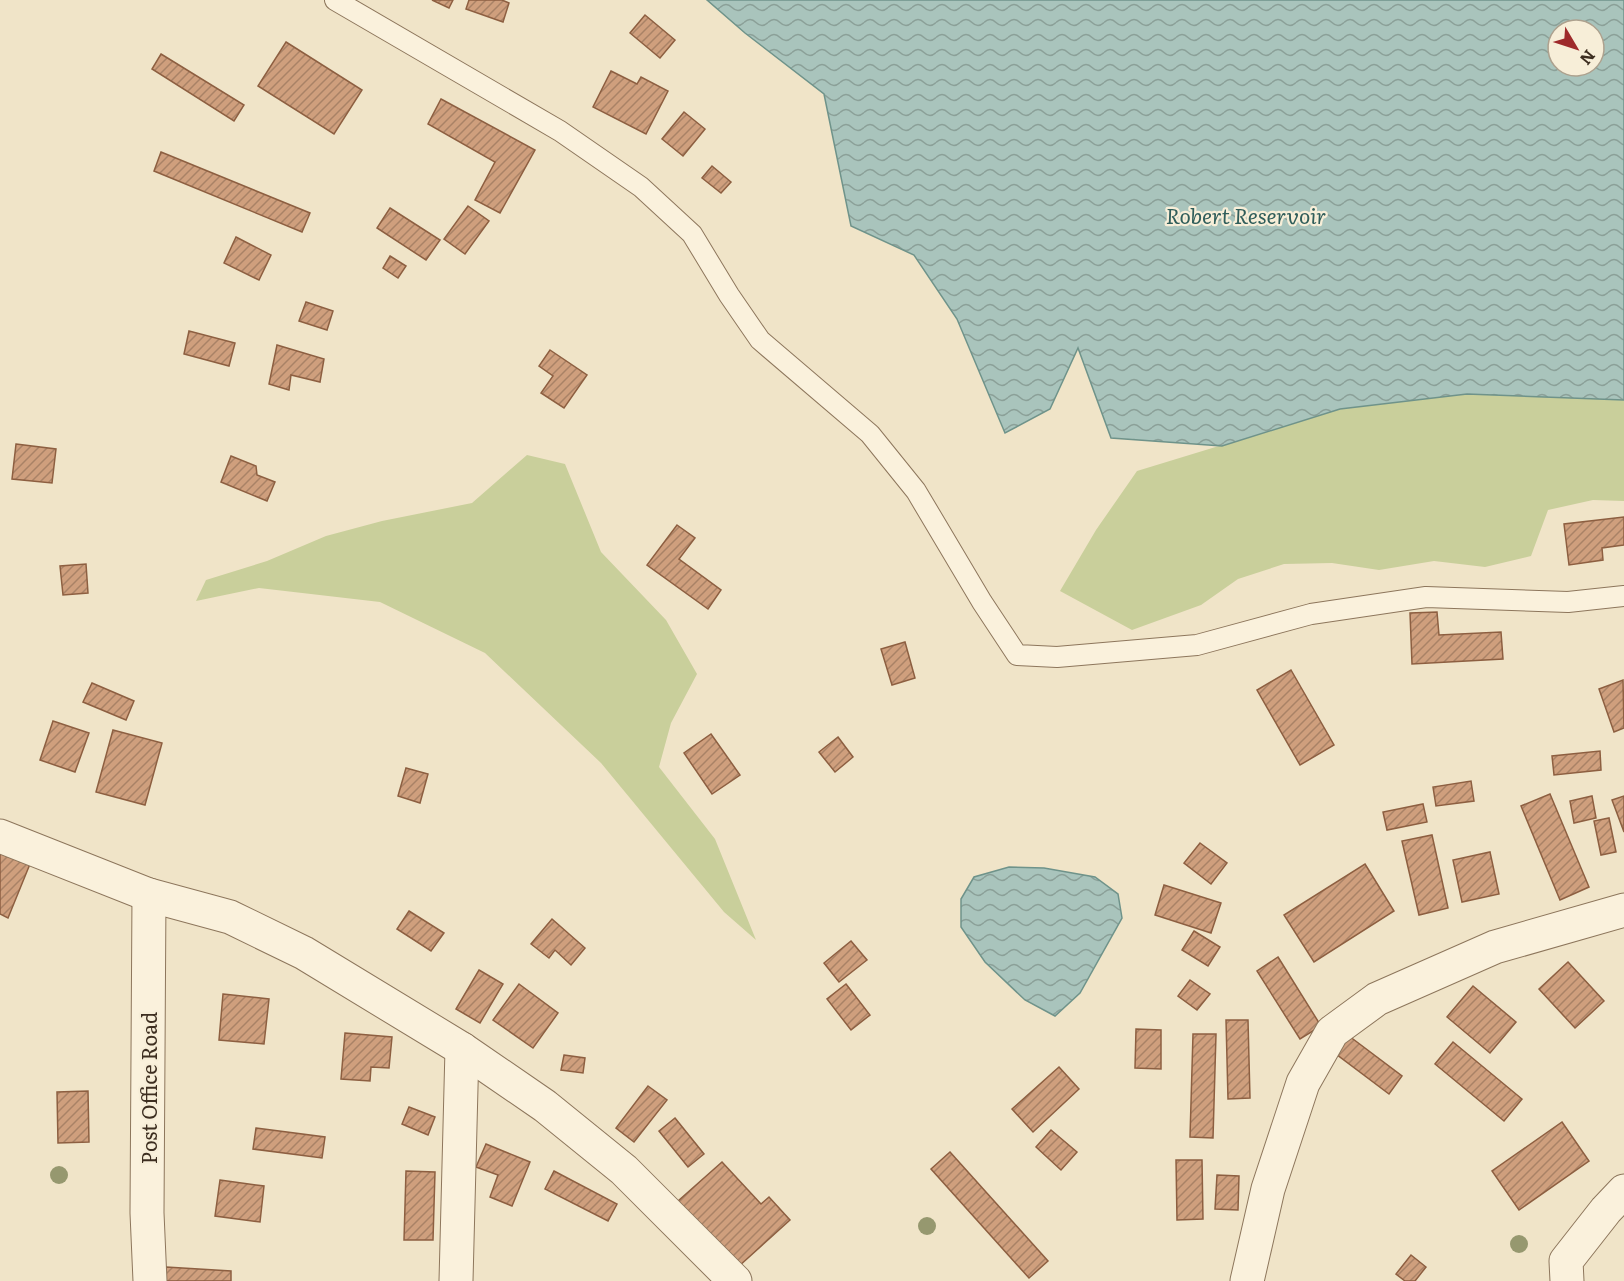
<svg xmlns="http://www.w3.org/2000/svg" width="1624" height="1281" viewBox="0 0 1624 1281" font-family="Literata,serif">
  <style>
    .green { fill: #c9cf9b }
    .water { fill: url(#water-waves); stroke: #6f938a; stroke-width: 1.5; fill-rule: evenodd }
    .building { fill: url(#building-hatch); stroke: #8d5f41; stroke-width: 1.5 }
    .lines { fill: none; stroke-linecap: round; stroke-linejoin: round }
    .lane-casing { stroke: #8d765c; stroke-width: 22 }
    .street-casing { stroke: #8d765c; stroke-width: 35 }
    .lane { stroke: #faf1dc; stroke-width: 20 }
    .street { stroke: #faf1dc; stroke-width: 33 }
    .tree { fill: #96986f }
    .labels { text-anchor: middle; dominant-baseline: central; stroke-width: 4.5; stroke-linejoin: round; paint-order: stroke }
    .street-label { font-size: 20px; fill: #3d2e20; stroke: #f7eed8 }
    .water-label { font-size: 21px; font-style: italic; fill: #2f5d5a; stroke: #f7eed8 }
  </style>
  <defs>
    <pattern id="water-waves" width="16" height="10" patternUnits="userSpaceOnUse" patternTransform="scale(1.5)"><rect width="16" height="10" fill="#a9c4bc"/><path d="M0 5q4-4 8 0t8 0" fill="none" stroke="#8ba098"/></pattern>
    <pattern id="building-hatch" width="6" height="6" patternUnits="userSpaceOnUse" patternTransform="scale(1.5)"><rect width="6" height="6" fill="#cf9f7d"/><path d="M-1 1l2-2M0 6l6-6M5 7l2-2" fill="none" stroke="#a98266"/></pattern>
  </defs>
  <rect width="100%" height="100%" fill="#f0e4c8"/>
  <!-- green -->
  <g class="green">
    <path d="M1467,394L1624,400V501L1593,500L1548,510L1531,556L1485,567L1434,561L1379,570L1332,563L1284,564L1238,579L1201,605L1132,630L1060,591L1096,530L1137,471L1340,409Z"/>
    <path d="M527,455L565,464L601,552L666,620L697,674L671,723L659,767L715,839L756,940L724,912L601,763L485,653L380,602L259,588L196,601L206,580L267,561L326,536L382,521L472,503Z"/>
  </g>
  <!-- water -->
  <g class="water">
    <path d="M707,0H1624V400L1467,394L1340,409L1222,446L1111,438L1078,348L1050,409L1005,433L957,319L914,255L851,226L824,94L745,33ZM1558,30H1594V66H1558Z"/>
    <path d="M1009,867L1044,868L1095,877L1118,894L1122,918L1080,993L1055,1016L1025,1000L985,962L961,927V899L974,877Z"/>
  </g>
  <!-- building -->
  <g class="building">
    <path d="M432,0H453L449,8Z"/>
    <path d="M469,0H502L509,3L503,22L466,9Z"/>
    <path d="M645,15L675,40L660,58L630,33Z"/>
    <path d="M286,42L362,90L334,134L258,86Z"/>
    <path d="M161,54L244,105L234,121L152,69Z"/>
    <path d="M611,71L637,84L641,77L668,91L646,134L593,107Z"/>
    <path d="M441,99L535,150L500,213L475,200L495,162L428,124Z"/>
    <path d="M684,112L705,129L683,156L662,139Z"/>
    <path d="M161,152L310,213L302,232L154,171Z"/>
    <path d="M712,166L731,182L721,193L702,178Z"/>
    <path d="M468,206L489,221L465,254L444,239Z"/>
    <path d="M390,208L440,240L426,260L377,228Z"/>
    <path d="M236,237L271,255L259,280L224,263Z"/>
    <path d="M390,256L406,266L398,278L383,268Z"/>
    <path d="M306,302L333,311L327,330L299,321Z"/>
    <path d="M189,331L235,343L229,366L184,354Z"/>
    <path d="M277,345L324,359L320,382L291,375L289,390L269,384Z"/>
    <path d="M550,350L587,375L564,408L541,393L553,376L539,366Z"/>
    <path d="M16,444L56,449L52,483L12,479Z"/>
    <path d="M231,456L256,466L257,475L275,482L267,501L221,482Z"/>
    <path d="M1624,517V545L1602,548L1603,560L1569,565L1564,524Z"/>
    <path d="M677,525L695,538L679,559L721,590L708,609L647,565Z"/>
    <path d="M86,564L88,593L63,595L60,566Z"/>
    <path d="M1437,612L1439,635L1501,632L1503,659L1412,664L1410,613Z"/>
    <path d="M905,642L915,678L892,685L881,649Z"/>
    <path d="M1291,670L1334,745L1300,765L1257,690Z"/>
    <path d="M1623,680L1624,728L1614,732L1599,689Z"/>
    <path d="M92,683L134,701L126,720L83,702Z"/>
    <path d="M53,721L89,733L75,772L40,760Z"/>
    <path d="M113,730L162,743L145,805L96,792Z"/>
    <path d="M711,734L740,775L712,794L684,753Z"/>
    <path d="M838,737L853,757L835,772L819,752Z"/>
    <path d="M1600,751L1601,770L1554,775L1552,756Z"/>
    <path d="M406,768L428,774L420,803L398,796Z"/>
    <path d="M1471,781L1474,801L1436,806L1433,787Z"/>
    <path d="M1550,794L1589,887L1560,900L1521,806Z"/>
    <path d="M1592,796L1596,818L1574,823L1570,801Z"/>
    <path d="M1624,796V832L1612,800Z"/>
    <path d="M1423,804L1427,822L1387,830L1383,812Z"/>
    <path d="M1609,818L1616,852L1601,855L1594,821Z"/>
    <path d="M1432,835L1448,908L1419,915L1402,841Z"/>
    <path d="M1200,843L1227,863L1211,884L1184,863Z"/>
    <path d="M0,852L30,864L8,918L0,914Z"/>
    <path d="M1490,852L1499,894L1462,902L1453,860Z"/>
    <path d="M1365,864L1394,911L1314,962L1284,915Z"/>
    <path d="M1164,885L1221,903L1211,933L1155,915Z"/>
    <path d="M409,911L444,933L431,951L397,929Z"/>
    <path d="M552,919L585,948L571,965L555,950L549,958L531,944Z"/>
    <path d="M1194,931L1220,947L1208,966L1182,950Z"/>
    <path d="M851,941L867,960L839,982L824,963Z"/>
    <path d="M1278,957L1321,1026L1300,1039L1257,971Z"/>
    <path d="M1568,962L1604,1001L1575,1028L1539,989Z"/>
    <path d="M479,970L503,984L480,1023L456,1009Z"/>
    <path d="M1190,980L1210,994L1197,1010L1178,996Z"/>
    <path d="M519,984L558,1013L533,1048L493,1020Z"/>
    <path d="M846,984L870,1015L851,1030L827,999Z"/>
    <path d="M1473,986L1516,1022L1490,1053L1447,1017Z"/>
    <path d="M223,994L269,999L264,1044L219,1040Z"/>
    <path d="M1226,1020H1248L1250,1098L1228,1099Z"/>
    <path d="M1136,1029L1161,1030V1069L1135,1068Z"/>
    <path d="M345,1033L392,1037L389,1068L371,1067L370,1081L341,1079Z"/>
    <path d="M1193,1034H1216L1213,1138L1190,1137Z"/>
    <path d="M1349,1036L1402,1076L1389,1094L1336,1054Z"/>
    <path d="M1453,1042L1522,1099L1504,1121L1435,1064Z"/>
    <path d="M564,1055L585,1058L583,1073L561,1070Z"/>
    <path d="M1059,1067L1079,1089L1033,1132L1012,1109Z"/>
    <path d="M648,1086L667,1100L634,1142L616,1128Z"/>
    <path d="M88,1091L89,1142L58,1143L57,1092Z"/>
    <path d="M409,1107L435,1117L428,1135L402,1124Z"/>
    <path d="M675,1118L704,1154L688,1167L659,1131Z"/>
    <path d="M1562,1122L1589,1161L1519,1210L1492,1171Z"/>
    <path d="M256,1128L325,1137L322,1158L253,1149Z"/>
    <path d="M1051,1130L1077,1152L1061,1170L1036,1147Z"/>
    <path d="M486,1144L530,1162L512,1206L490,1197L498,1175L476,1167Z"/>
    <path d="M950,1152L1048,1261L1029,1278L931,1169Z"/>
    <path d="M1176,1160H1202L1203,1219L1177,1220Z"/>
    <path d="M722,1162L761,1204L769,1197L790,1220L738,1267L678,1201Z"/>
    <path d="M406,1171L435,1172L433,1240H404Z"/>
    <path d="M554,1171L617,1204L608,1221L545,1189Z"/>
    <path d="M1217,1175L1239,1176L1238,1210L1215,1209Z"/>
    <path d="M220,1180L264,1186L260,1222L215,1216Z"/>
    <path d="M1411,1255L1426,1267L1415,1281H1405L1396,1274Z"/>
    <path d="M166,1267L231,1271V1281H165Z"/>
  </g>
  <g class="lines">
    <defs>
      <path id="lane" d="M335,0L560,131L641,187L692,234L729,295L760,340L870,434L916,491L982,602L1017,655L1057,657L1197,645L1311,614L1426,597L1568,602L1624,596"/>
      <g id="street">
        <path d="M0,836L149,895L230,917L304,953L462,1049L545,1106L624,1170L735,1281"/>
        <path d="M149,895L147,1213L150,1281"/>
        <path d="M456,1281L462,1049"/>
        <path d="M1247,1281L1268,1189L1303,1083L1332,1032L1377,999L1495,947L1624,910"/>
        <path d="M1567,1281L1566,1261L1606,1210L1624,1191"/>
      </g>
    </defs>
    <!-- lane casing -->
    <use href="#lane" class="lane-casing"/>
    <!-- street casing -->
    <use href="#street" class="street-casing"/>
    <!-- lane -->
    <use href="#lane" class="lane"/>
    <!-- street -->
    <use href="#street" class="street"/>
  </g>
  <!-- trees -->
  <g class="tree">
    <circle cx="59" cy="1175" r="9"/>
    <circle cx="927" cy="1226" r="9"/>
    <circle cx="1519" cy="1244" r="9"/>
  </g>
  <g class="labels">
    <!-- street labels -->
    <g class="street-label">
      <text transform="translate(148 1088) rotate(-90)">Post Office Road</text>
    </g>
    <!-- water labels -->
    <g class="water-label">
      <text x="1246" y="214">Robert Reservoir</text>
    </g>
  </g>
  <!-- north arrow -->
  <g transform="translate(1576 48) rotate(129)"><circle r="28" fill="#f7eed8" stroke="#ada18e" stroke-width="1.5"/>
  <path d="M0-4.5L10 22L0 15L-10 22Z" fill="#9e2a2b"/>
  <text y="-9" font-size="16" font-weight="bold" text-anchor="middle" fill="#3d2e20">N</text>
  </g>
</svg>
